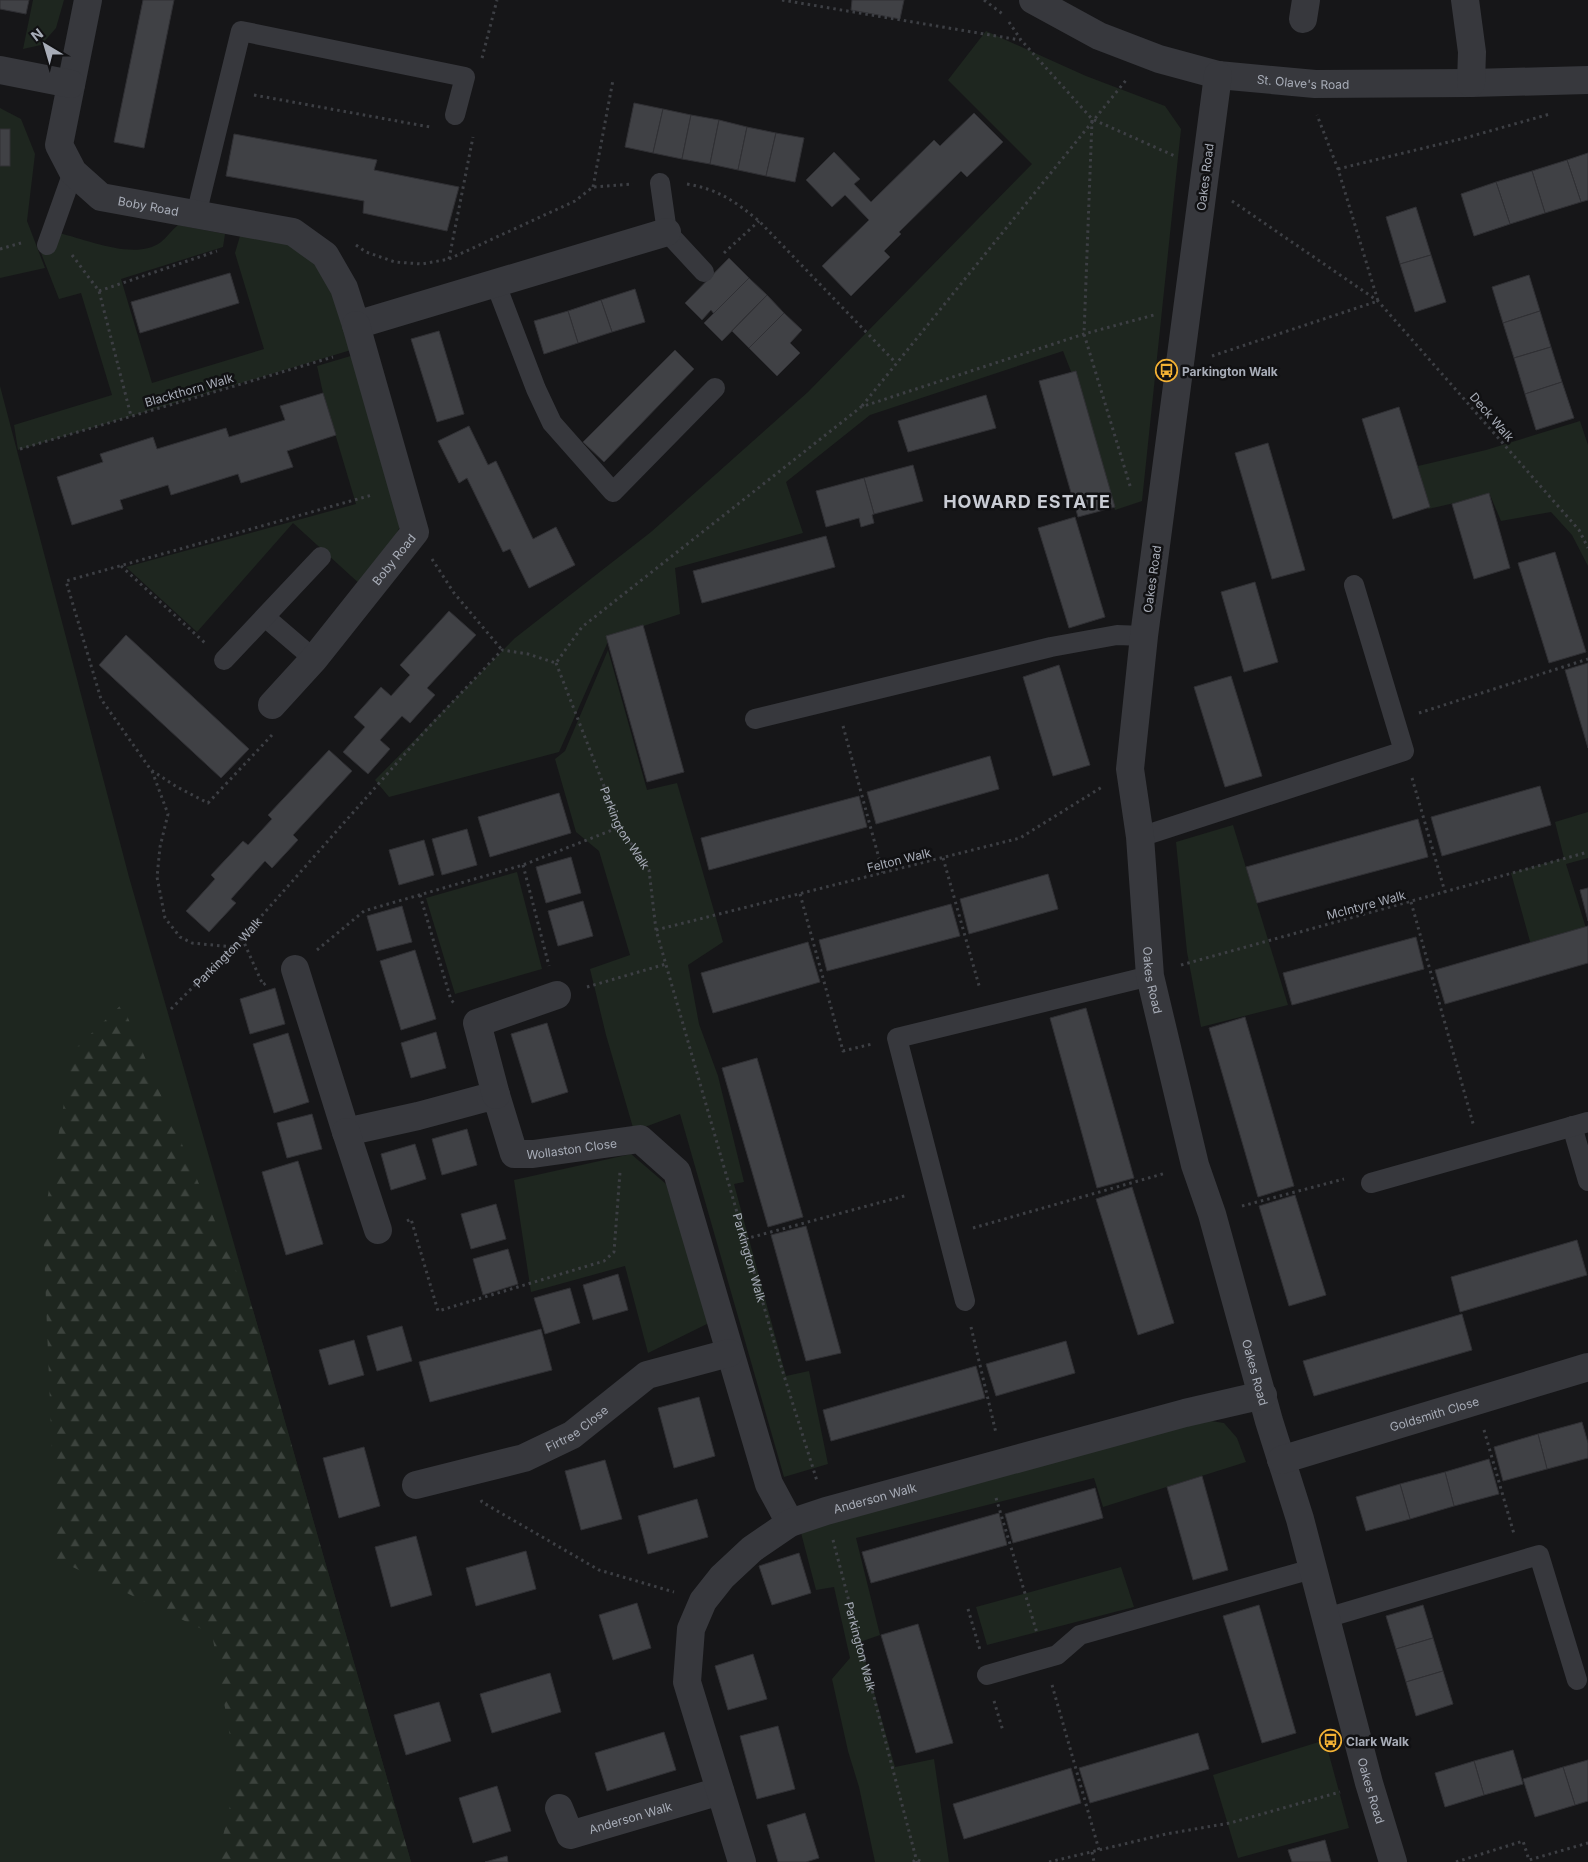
<svg xmlns="http://www.w3.org/2000/svg" width="1588" height="1862" viewBox="0 0 1588 1862" font-family="Inter,sans-serif">
  <style>
    .grass { fill: #1e261f }
    .forest { fill: url(#forest-firs) }
    .building { fill: #404145; stroke: #303034 }
    .lines { fill: none; stroke-linecap: round; stroke-linejoin: round }
    .path { stroke: #3d3f44; stroke-width: 3; stroke-dasharray: 2.5 4; stroke-linecap: butt }
    .lane { stroke: #37383d; stroke-width: 20 }
    .street { stroke: #37383d; stroke-width: 28 }
    .labels { text-anchor: middle; dominant-baseline: central; stroke-width: 5; stroke-linejoin: round; paint-order: stroke }
    .street-label { font-size: 12px; fill: #a8adb8; stroke: #111113 }
    .poi-label { font-size: 12px; font-weight: bold; fill: #a8adb8; stroke: #111113; text-anchor: start }
    .district-label { font-size: 18px; font-weight: bold; letter-spacing: 1px; fill: #c9ccd4; stroke: #111113 }
  </style>
  <defs>
    <pattern id="forest-firs" width="22" height="20" patternUnits="userSpaceOnUse" patternTransform="scale(1.25)"><rect width="22" height="20" fill="#1e261f"/><path d="M5 1l3.5 6h-7zM16 11l3.5 6h-7z" fill="#3c433d"/></pattern>
  </defs>
  <rect width="100%" height="100%" fill="#161618"/>
  <!-- grass -->
  <g class="grass">
    <path d="M33,0H64L56,28L41,45L23,49Z"/>
    <path d="M986,31L1086,76L1165,106L1181,129L1142,501L1115,510L1072,374L1063,351L870,415L786,482L803,533L675,568L680,614L610,637L559,752L389,797L375,780L515,638L651,532L808,392L1032,164L948,80Z"/>
    <path d="M0,108L21,119L35,154L27,221L45,268L0,278Z"/>
    <path d="M178,225L225,234L223,247L121,279L152,383L264,349L235,253L240,236C254,238 272,237 286,242C328,257 339,313 351,350L18,450L14,425L112,395L81,293L59,299L41,253L59,233C88,240 136,261 161,242C167,237 172,230 178,225Z"/>
    <path d="M354,355L403,520L388,552L362,586L293,523L197,632L126,567L356,504L323,393L317,366Z"/>
    <path d="M0,386L129,877L411,1862H0Z"/>
    <path d="M1580,421L1588,445V566L1572,535L1551,512L1501,521L1490,495L1428,509L1418,466L1486,450Z"/>
    <path d="M608,650L647,790L677,783L723,942L688,965L699,1024L718,1076L744,1182L734,1184L786,1376L809,1371L828,1464L784,1477L680,1114L634,1131L606,1035L590,969L630,955L599,851L576,832L555,759L565,751Z"/>
    <path d="M1588,812V858L1566,864L1586,928L1531,945L1511,873L1564,858L1555,822Z"/>
    <path d="M1233,825L1288,1005L1201,1027L1187,952L1176,842Z"/>
    <path d="M517,872L542,969L455,994L426,898Z"/>
    <path d="M631,1154L666,1184L711,1322L648,1353L625,1266L531,1292L514,1180Z"/>
    <path d="M1198,1419L1224,1423L1237,1438L1246,1462L1103,1507L1094,1478L856,1538L880,1635L860,1642L895,1767L934,1759L949,1862H875L859,1787L848,1751L832,1679L850,1658L834,1587L816,1590L800,1529Z"/>
    <path d="M1121,1567L1134,1607L987,1645L976,1607Z"/>
    <path d="M1325,1740L1349,1828L1238,1858L1213,1775Z"/>
  </g>
  <!-- forest -->
  <path class="forest" d="M122,1004L253,1310L411,1862H217L237,1776L212,1634L56,1559L43,1224L73,1051Z"/>
  <!-- building -->
  <g class="building">
    <path d="M0,0H29L26,14L0,9Z"/>
    <path d="M143,0H174L144,148L114,142Z"/>
    <path d="M852,0H904L900,19L851,10Z"/>
    <path d="M634,103L663,109L653,153L625,147Z"/>
    <path d="M663,109L691,115L682,159L653,153Z"/>
    <path d="M974,113L1003,142L967,177L961,171L899,232L901,234L884,251L890,257L851,296L822,266L869,220L845,195L832,207L806,180L834,152L860,179L854,184L871,202L934,140L940,146Z"/>
    <path d="M691,115L719,120L710,164L682,159Z"/>
    <path d="M719,120L747,127L738,170L710,164Z"/>
    <path d="M747,127L776,133L766,176L738,170Z"/>
    <rect x="0" y="129" width="10" height="37"/>
    <path d="M776,133L804,138L795,182L766,176Z"/>
    <path d="M234,134L377,160L374,170L459,187L447,231L363,213L364,201L226,176Z"/>
    <path d="M1588,153V200L1581,202L1567,160Z"/>
    <path d="M1567,160L1581,202L1545,213L1532,171Z"/>
    <path d="M1532,171L1545,213L1510,224L1496,182Z"/>
    <path d="M1496,182L1510,224L1474,236L1461,194Z"/>
    <path d="M1416,207L1431,255L1400,264L1386,217Z"/>
    <path d="M1431,255L1446,302L1415,312L1400,264Z"/>
    <path d="M729,258L749,278L714,314L711,310L702,320L685,303Z"/>
    <path d="M230,273L239,303L140,333L131,302Z"/>
    <path d="M1529,275L1540,311L1503,323L1492,287Z"/>
    <path d="M749,278L767,295L722,341L704,323Z"/>
    <path d="M635,289L645,322L612,332L601,300Z"/>
    <path d="M767,295L784,313L749,348L732,331Z"/>
    <path d="M601,300L612,332L578,343L568,311Z"/>
    <path d="M568,311L578,343L544,354L534,321Z"/>
    <path d="M1540,311L1551,347L1514,358L1503,323Z"/>
    <path d="M784,313L802,330L790,343L800,353L777,376L749,348Z"/>
    <path d="M439,331L464,414L437,422L411,339Z"/>
    <path d="M1551,347L1562,382L1525,394L1514,358Z"/>
    <path d="M675,350L694,369L604,462L583,442Z"/>
    <path d="M1076,371L1115,507L1078,517L1039,381Z"/>
    <path d="M1562,382L1574,418L1536,430L1525,394Z"/>
    <path d="M323,393L336,435L287,451L293,467L241,483L238,474L171,495L168,485L120,500L123,509L72,525L57,477L103,462L100,454L153,437L157,449L226,428L229,437L285,420L280,406Z"/>
    <path d="M986,395L996,428L908,452L898,421Z"/>
    <path d="M1399,407L1430,507L1393,519L1362,419Z"/>
    <path d="M469,426L488,465L496,461L533,539L556,527L575,565L529,588L510,549L503,552L467,478L459,483L438,441Z"/>
    <path d="M1268,443L1305,570L1272,579L1235,453Z"/>
    <path d="M913,465L923,501L874,514L864,478Z"/>
    <path d="M864,478L874,514L872,515L874,523L861,527L859,518L826,527L816,491Z"/>
    <path d="M1489,493L1510,568L1474,579L1452,504Z"/>
    <path d="M1075,517L1105,617L1069,628L1038,528Z"/>
    <path d="M826,536L835,567L702,603L693,571Z"/>
    <path d="M1555,552L1586,652L1549,663L1518,563Z"/>
    <path d="M1255,582L1278,662L1244,672L1221,592Z"/>
    <path d="M449,611L476,635L427,688L435,695L410,723L402,716L380,740L390,749L368,774L343,752L365,727L354,717L381,687L391,696L410,675L400,665Z"/>
    <path d="M643,625L684,772L647,782L606,636Z"/>
    <path d="M126,635L249,749L221,778L99,665Z"/>
    <path d="M1588,663V748L1565,670Z"/>
    <path d="M1059,665L1090,765L1053,776L1023,677Z"/>
    <path d="M1231,676L1262,776L1225,787L1194,687Z"/>
    <path d="M329,750L352,771L293,835L298,840L272,868L265,861L231,899L236,903L209,932L186,911L215,879L211,875L243,841L248,845L272,819L268,815Z"/>
    <path d="M990,756L999,789L876,824L867,792Z"/>
    <path d="M1540,786L1551,825L1442,856L1431,817Z"/>
    <path d="M559,793L571,833L490,857L478,817Z"/>
    <path d="M859,796L867,827L709,870L701,838Z"/>
    <path d="M1418,819L1428,857L1257,903L1246,867Z"/>
    <path d="M467,829L477,865L442,875L432,839Z"/>
    <path d="M424,840L434,875L399,885L389,850Z"/>
    <path d="M571,857L581,893L546,903L536,867Z"/>
    <path d="M1048,874L1058,909L969,934L960,899Z"/>
    <path d="M1588,888V921L1580,890Z"/>
    <path d="M583,901L593,936L558,946L548,911Z"/>
    <path d="M951,904L960,936L827,971L819,940Z"/>
    <path d="M402,906L412,942L377,951L367,916Z"/>
    <path d="M1588,926V963L1445,1004L1435,970Z"/>
    <path d="M1416,937L1424,969L1292,1005L1283,973Z"/>
    <path d="M808,942L820,982L713,1013L701,973Z"/>
    <path d="M415,950L436,1019L401,1030L380,961Z"/>
    <path d="M275,988L285,1024L250,1034L240,999Z"/>
    <path d="M1086,1008L1134,1178L1097,1188L1050,1018Z"/>
    <path d="M1245,1017L1294,1186L1258,1197L1209,1028Z"/>
    <path d="M547,1023L568,1092L532,1103L511,1034Z"/>
    <path d="M436,1032L446,1068L411,1078L401,1043Z"/>
    <path d="M288,1033L309,1102L274,1113L253,1044Z"/>
    <path d="M757,1058L803,1217L768,1227L722,1068Z"/>
    <path d="M312,1114L322,1149L287,1158L277,1123Z"/>
    <path d="M467,1129L477,1165L442,1175L432,1139Z"/>
    <path d="M415,1144L426,1179L391,1190L381,1154Z"/>
    <path d="M298,1161L323,1244L286,1255L262,1172Z"/>
    <path d="M1132,1187L1174,1323L1138,1335L1096,1199Z"/>
    <path d="M1295,1195L1326,1295L1289,1306L1259,1206Z"/>
    <path d="M496,1204L506,1239L471,1249L461,1214Z"/>
    <path d="M806,1226L841,1353L806,1361L771,1235Z"/>
    <path d="M1577,1240L1587,1275L1460,1312L1451,1277Z"/>
    <path d="M508,1249L518,1284L483,1295L473,1259Z"/>
    <path d="M618,1274L628,1310L593,1320L583,1285Z"/>
    <path d="M570,1288L580,1323L545,1334L534,1298Z"/>
    <path d="M1462,1314L1472,1350L1314,1396L1303,1361Z"/>
    <path d="M402,1326L412,1361L377,1371L367,1336Z"/>
    <path d="M541,1329L552,1370L430,1402L419,1362Z"/>
    <path d="M354,1340L364,1375L329,1385L319,1350Z"/>
    <path d="M1066,1341L1075,1373L996,1396L986,1364Z"/>
    <path d="M976,1366L985,1398L831,1441L823,1410Z"/>
    <path d="M699,1397L715,1456L674,1468L658,1408Z"/>
    <path d="M1582,1422L1588,1443V1458L1547,1469L1538,1434Z"/>
    <path d="M1538,1434L1547,1469L1503,1481L1494,1447Z"/>
    <path d="M364,1447L380,1506L339,1518L323,1458Z"/>
    <path d="M1489,1459L1499,1494L1454,1506L1445,1472Z"/>
    <path d="M605,1460L622,1519L581,1530L565,1471Z"/>
    <path d="M1445,1472L1454,1506L1410,1519L1400,1484Z"/>
    <path d="M1202,1476L1228,1570L1193,1580L1167,1487Z"/>
    <path d="M1400,1484L1410,1519L1366,1531L1356,1497Z"/>
    <path d="M1095,1488L1103,1518L1013,1543L1005,1514Z"/>
    <path d="M697,1499L708,1537L648,1554L638,1516Z"/>
    <path d="M999,1513L1007,1545L871,1583L862,1552Z"/>
    <path d="M416,1536L432,1595L391,1607L375,1547Z"/>
    <path d="M526,1551L536,1589L476,1606L466,1568Z"/>
    <path d="M799,1553L811,1593L772,1605L759,1566Z"/>
    <path d="M637,1603L651,1648L613,1660L599,1615Z"/>
    <path d="M1259,1605L1296,1733L1262,1743L1223,1616Z"/>
    <path d="M1423,1605L1433,1638L1396,1649L1386,1616Z"/>
    <path d="M918,1624L953,1743L916,1753L881,1635Z"/>
    <path d="M1433,1638L1443,1671L1406,1682L1396,1649Z"/>
    <path d="M753,1654L767,1699L728,1710L715,1666Z"/>
    <path d="M1443,1671L1453,1704L1416,1716L1406,1682Z"/>
    <path d="M550,1673L561,1712L492,1733L480,1694Z"/>
    <path d="M439,1702L451,1741L406,1755L394,1715Z"/>
    <path d="M778,1726L795,1789L757,1799L740,1736Z"/>
    <path d="M664,1732L676,1770L607,1791L595,1753Z"/>
    <path d="M1198,1733L1209,1769L1090,1803L1079,1768Z"/>
    <path d="M1513,1750L1523,1784L1484,1795L1474,1761Z"/>
    <path d="M1588,1760V1801L1575,1805L1563,1767Z"/>
    <path d="M1474,1761L1484,1795L1445,1807L1435,1773Z"/>
    <path d="M1563,1767L1575,1805L1535,1817L1523,1779Z"/>
    <path d="M1071,1768L1081,1803L964,1839L953,1804Z"/>
    <path d="M497,1786L511,1831L473,1843L459,1798Z"/>
    <path d="M805,1813L819,1858L806,1862H778L767,1825Z"/>
    <path d="M1325,1840L1331,1862H1292L1288,1850Z"/>
    <path d="M507,1856L508,1862H485Z"/>
  </g>
  <g class="lines">
    <!-- path -->
    <g class="path">
      <path d="M782,0L1020,40"/>
      <path d="M984,0L1004,15"/>
      <path d="M1009,22L1021,40L1092,119L1177,157"/>
      <path d="M482,58L497,0"/>
      <path d="M254,95L430,127"/>
      <path d="M1092,120L1084,334L1131,489"/>
      <path d="M1338,169L1465,138L1550,114"/>
      <path d="M687,184C718,189 736,202 759,221L896,363"/>
      <path d="M593,187L613,80"/>
      <path d="M1232,201L1378,301L1579,530L1588,548"/>
      <path d="M356,245L366,252L395,262L422,264L449,259L575,201L593,187L633,184"/>
      <path d="M0,249L21,243"/>
      <path d="M724,253L759,221"/>
      <path d="M72,255L99,291L131,416"/>
      <path d="M449,259L473,137"/>
      <path d="M99,291L217,251"/>
      <path d="M1212,356L1378,301L1338,169L1317,115"/>
      <path d="M862,406L1127,79"/>
      <path d="M20,449L333,357"/>
      <path d="M432,559L454,593L502,650"/>
      <path d="M121,566L205,643"/>
      <path id="s1" d="M556,663L620,827L649,870L656,930L781,1366L817,1481"/>
      <path d="M1419,713L1588,659"/>
      <path d="M843,726L883,873"/>
      <path d="M272,735L208,803L177,787L151,770L101,699L66,581L372,495"/>
      <path d="M152,771L168,814L160,847L157,877L165,918L180,937L192,943L233,947"/>
      <path d="M1412,778L1445,892"/>
      <path d="M943,858L980,989"/>
      <path d="M523,865L549,966"/>
      <path d="M800,894L843,1051L872,1044"/>
      <path d="M420,895L451,1000L454,1003"/>
      <path d="M1411,902L1474,1127"/>
      <path d="M656,930L1020,838L1102,787"/>
      <path d="M242,938L263,985L266,983"/>
      <path d="M317,950L364,911L523,865L620,827"/>
      <path d="M1181,965L1588,852"/>
      <path d="M587,987L666,964"/>
      <path id="s2" d="M171,1009L242,938L427,729L502,650L528,654L556,663L582,627L861,407L1084,334L1154,315"/>
      <path d="M1242,1206L1344,1179"/>
      <path d="M407,1221L411,1219L438,1311L604,1261L614,1252L620,1172"/>
      <path d="M973,1228L1166,1173"/>
      <path d="M745,1239L908,1195"/>
      <path d="M971,1327L996,1433"/>
      <path d="M1484,1430L1514,1534"/>
      <path d="M996,1498L1037,1633"/>
      <path d="M481,1500L482,1502L599,1570L674,1592"/>
      <path id="s3" d="M833,1540L917,1862"/>
      <path d="M968,1609L980,1650"/>
      <path d="M1052,1685L1099,1850"/>
      <path d="M994,1701L1003,1731"/>
      <path d="M1092,1852L1094,1862"/>
      <path d="M913,1862L916,1859L922,1862"/>
      <path d="M1049,1862L1166,1834L1230,1823L1340,1792"/>
      <path d="M1456,1862L1523,1841L1529,1860L1588,1843"/>
    </g>
    <!-- lane -->
    <g class="lane">
      <path d="M660,183L667,232L704,272"/>
      <path d="M196,215L241,31L465,77L455,115"/>
      <path d="M47,245L73,172"/>
      <path d="M495,282L536,389L552,423L613,492L715,388"/>
      <path d="M265,617L314,659"/>
      <path d="M224,660L321,557"/>
      <path d="M755,719L1051,647L1117,635L1144,636"/>
      <path d="M1140,837L1404,751L1354,585"/>
      <path d="M1572,1126L1588,1181"/>
      <path d="M1371,1183L1588,1122"/>
      <path d="M965,1301L897,1038L1150,976"/>
      <path d="M1326,1618L1539,1555L1577,1680"/>
      <path d="M987,1675L1057,1655L1080,1635L1312,1569"/>
    </g>
    <!-- street -->
    <g class="street">
      <path id="s4" d="M88,0L59,145L73,172L101,197L293,232L325,255L344,288L356,325L667,232"/>
      <path id="s5" d="M1033,0L1099,36L1159,59L1218,75L1315,84L1471,83L1588,80"/>
      <path d="M1465,0L1472,52L1471,83"/>
      <path d="M1303,19L1306,0"/>
      <path d="M0,70L71,84"/>
      <path id="s6" d="M1218,75L1144,636L1130,769L1140,837L1150,976L1195,1165L1212,1214L1269,1421L1300,1519L1369,1783L1393,1862"/>
      <path id="s7" d="M272,705L314,659L415,532L356,325"/>
      <path id="s8" d="M295,969L346,1132L418,1116L496,1095L514,1154H533L640,1139L677,1172L769,1484L790,1523"/>
      <path d="M496,1095L477,1023L557,995"/>
      <path d="M346,1132L378,1230"/>
      <path id="s9" d="M1281,1460L1588,1367"/>
      <path id="s10" d="M416,1485L524,1458L572,1435L647,1375L729,1353"/>
      <path id="s11" d="M559,1808L570,1835L720,1791"/>
      <path id="s12" d="M742,1862L687,1682L691,1629L703,1601L722,1577L752,1549L790,1523L826,1511L1185,1413L1263,1395"/>
    </g>
  </g>
  <!-- icons -->
  <defs>
    <symbol id="bus-ring" viewBox="-11 -11 22 22"><circle r="9.5" fill="#111113" stroke="#f2b134" stroke-width="1.5"/><path d="M-5-6H5V4H4V6H2V4H-2V6H-4V4H-5ZM-3.5-4V0h7V-4ZM-3.5 1.2v1.5H-2V1.2ZM2 1.2v1.5H3.5V1.2Z" fill="#f2b134"/></symbol>
  </defs>
  <g fill-rule="evenodd">
    <use href="#bus-ring" x="1154" y="358" width="25" height="25"/>
    <use href="#bus-ring" x="1318" y="1728" width="25" height="25"/>
  </g>
  <g class="labels">
    <!-- street labels -->
    <g class="street-label">
      <text stroke="none"><textPath href="#s5" startOffset="286">St. Olave's Road</textPath></text>
      <text transform="translate(1205 177) rotate(-83)">Oakes Road</text>
      <text stroke="none"><textPath href="#s4" startOffset="264">Boby Road</textPath></text>
      <text transform="translate(189 390) rotate(-16)">Blackthorn Walk</text>
      <text transform="translate(1492 417) rotate(49)">Deck Walk</text>
      <text stroke="none"><textPath href="#s7" startOffset="190">Boby Road</textPath></text>
      <text transform="translate(1152 579) rotate(-82)">Oakes Road</text>
      <text stroke="none"><textPath href="#s1" startOffset="179">Parkington Walk</textPath></text>
      <text transform="translate(899 860) rotate(-14)">Felton Walk</text>
      <text transform="translate(1366 905) rotate(-15)">McIntyre Walk</text>
      <text stroke="none"><textPath href="#s2" startOffset="80">Parkington Walk</textPath></text>
      <text stroke="none"><textPath href="#s6" startOffset="912">Oakes Road</textPath></text>
      <text stroke="none"><textPath href="#s8" startOffset="445">Wollaston Close</textPath></text>
      <text stroke="none"><textPath href="#s1" startOffset="629">Parkington Walk</textPath></text>
      <text stroke="none"><textPath href="#s6" startOffset="1318">Oakes Road</textPath></text>
      <text stroke="none"><textPath href="#s9" startOffset="160">Goldsmith Close</textPath></text>
      <text stroke="none"><textPath href="#s10" startOffset="172">Firtree Close</textPath></text>
      <text stroke="none"><textPath href="#s12" startOffset="478">Anderson Walk</textPath></text>
      <text stroke="none"><textPath href="#s3" startOffset="110">Parkington Walk</textPath></text>
      <text stroke="none"><textPath href="#s6" startOffset="1752">Oakes Road</textPath></text>
      <text stroke="none"><textPath href="#s11" startOffset="92">Anderson Walk</textPath></text>
    </g>
    <!-- poi labels -->
    <g class="poi-label">
      <text x="1182" y="371">Parkington Walk</text>
      <text x="1346" y="1741">Clark Walk</text>
    </g>
    <!-- district labels -->
    <g class="district-label">
      <text x="1027" y="501">HOWARD ESTATE</text>
    </g>
  </g>
  <!-- north arrow -->
  <g transform="translate(45 45) rotate(322)" stroke="#111113" stroke-width="4" paint-order="stroke">
  <path d="M0-4L9 19L0 12L-9 19Z" fill="#a8adb8"/>
  <text y="-8" font-size="14" font-weight="bold" text-anchor="middle" fill="#a8adb8">N</text>
  </g>
</svg>
